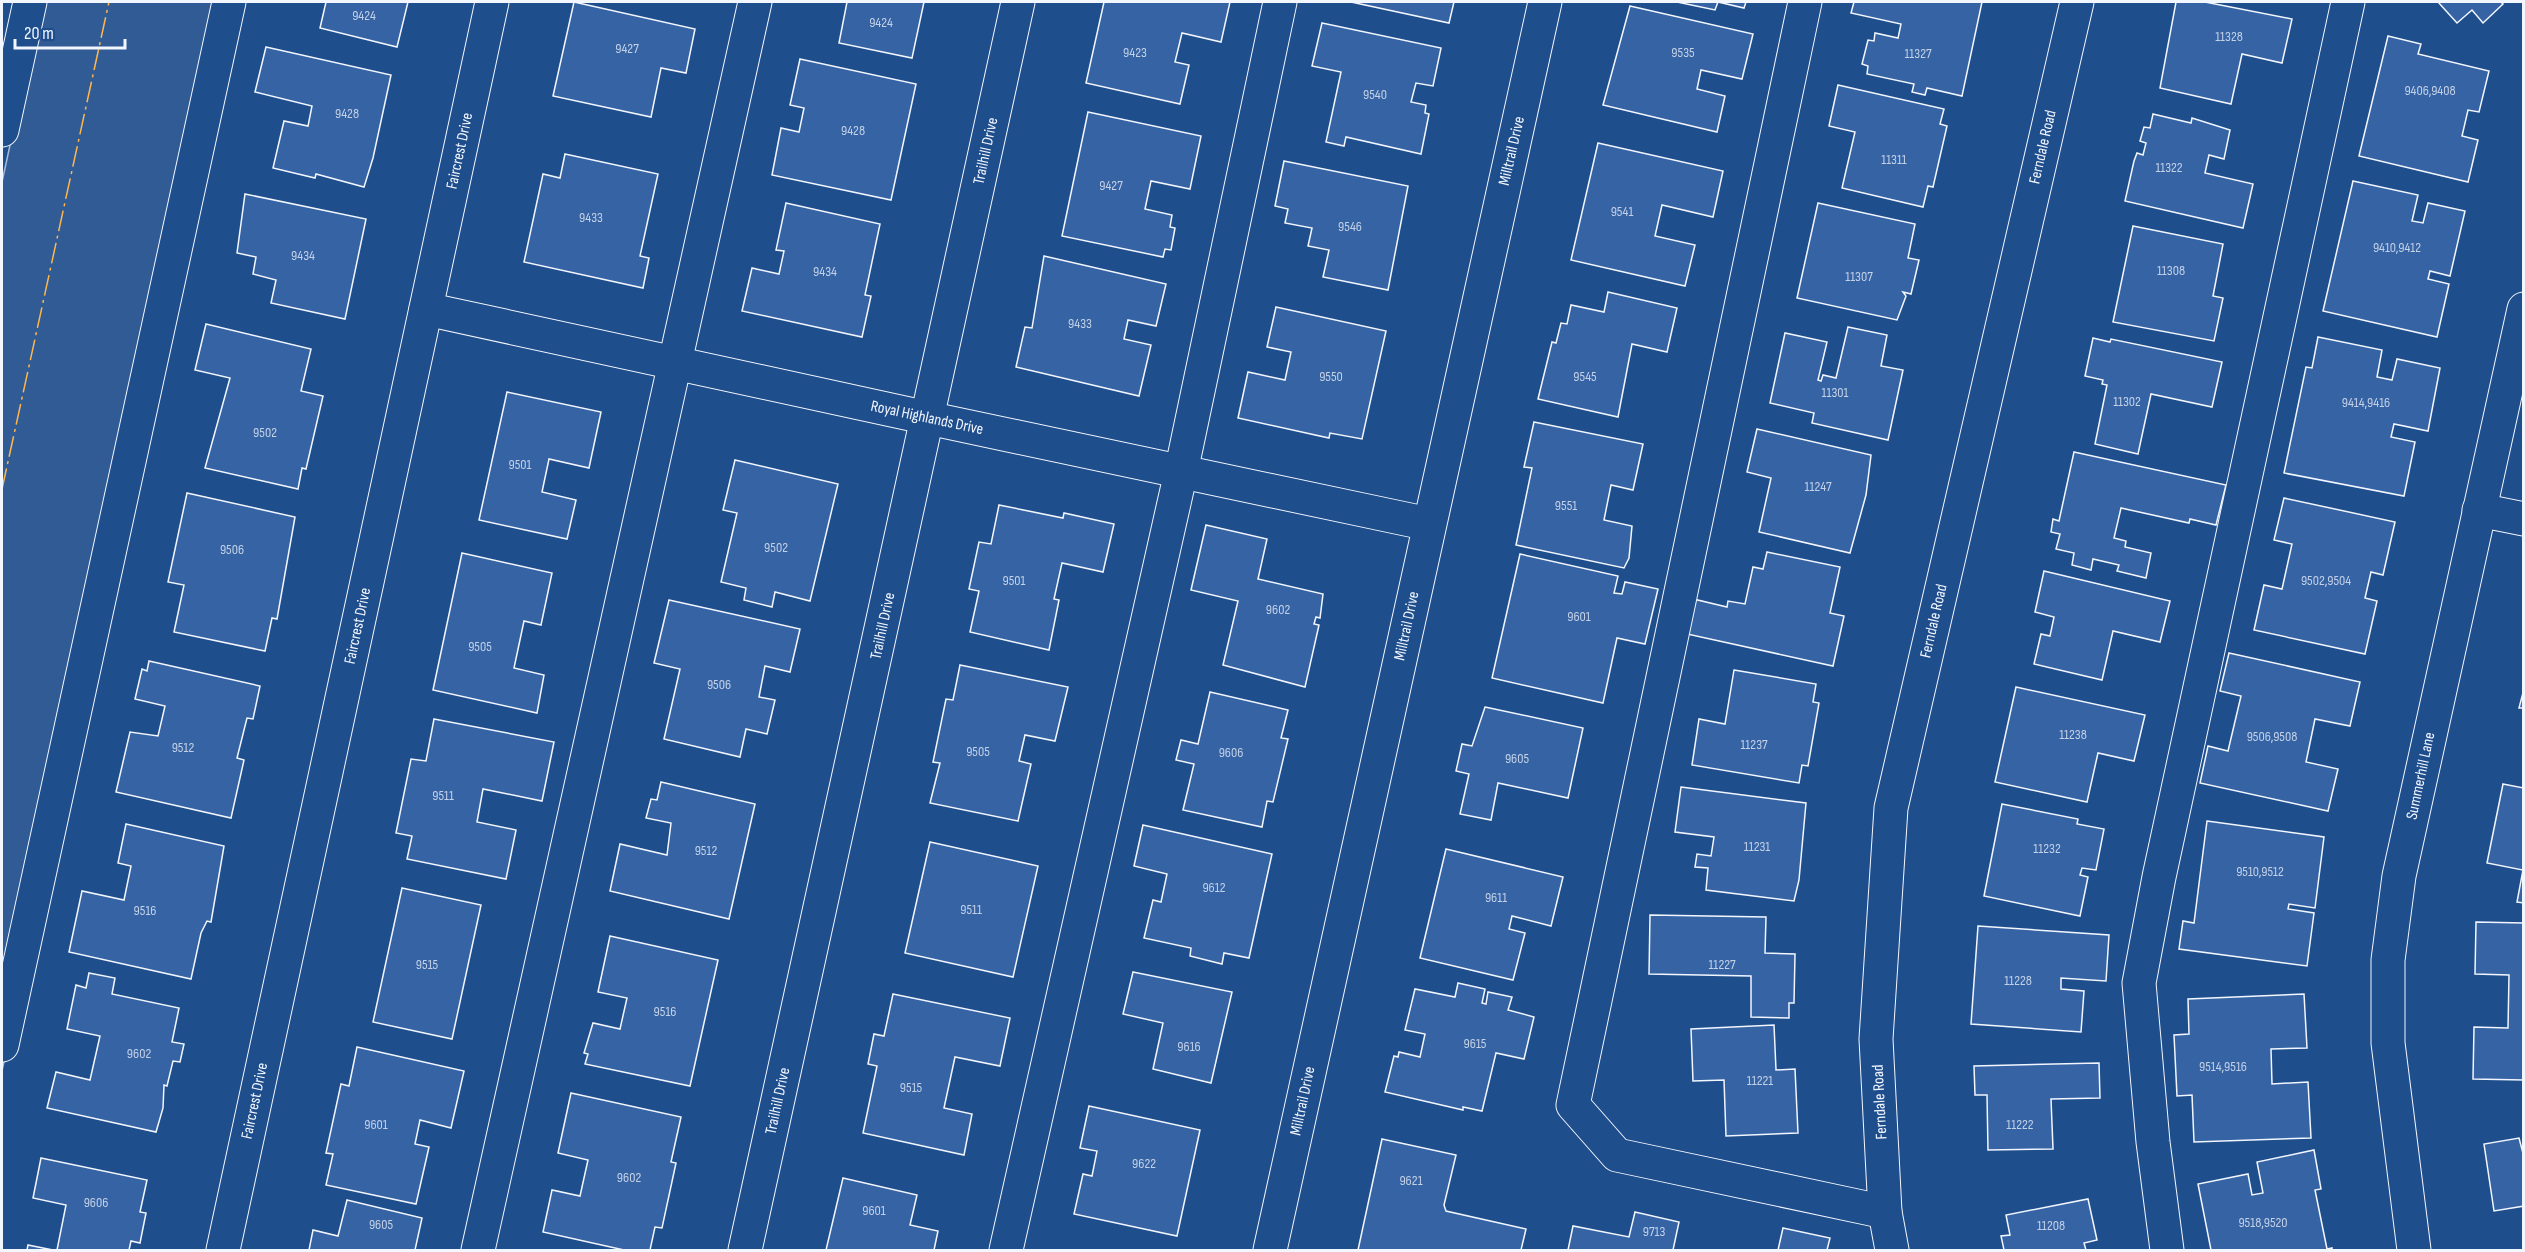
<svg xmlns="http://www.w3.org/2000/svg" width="2525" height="1252" viewBox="0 0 2525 1252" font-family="'Sofia Sans Condensed',sans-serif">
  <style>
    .built { fill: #305b95; stroke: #a8bbd7; stroke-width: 1.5 }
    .building { fill: #3563a3; stroke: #f2f6ff; stroke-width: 1.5 }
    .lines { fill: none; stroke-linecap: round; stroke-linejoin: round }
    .minor-casing { stroke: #f2f6ff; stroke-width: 35 }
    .minor { stroke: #1f4e8c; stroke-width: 33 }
    .power { stroke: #ffb74d; stroke-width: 1.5; stroke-dasharray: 21 4.5 3 4.5; stroke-linecap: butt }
    .labels { text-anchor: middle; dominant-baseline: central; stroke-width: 4.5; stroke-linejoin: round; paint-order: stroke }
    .number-label { font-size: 14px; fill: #c3d1e8 }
    .street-label { font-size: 16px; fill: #f2f6ff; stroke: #1f4e8c }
  </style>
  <rect width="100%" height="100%" fill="#1f4e8c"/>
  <!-- built -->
  <path class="built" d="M41,2H233L2,1071V182Z"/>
  <!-- building -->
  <g class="building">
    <path d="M326,2H408L397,47L320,28Z"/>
    <path d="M574,2L695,29L686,73L661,68L651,117L553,96Z"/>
    <path d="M847,2H924L912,58L839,43Z"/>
    <path d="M1104,2H1230L1221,42L1182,33L1175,62L1189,65L1180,104L1086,83Z"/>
    <path d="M1351,2H1454L1449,23Z"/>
    <path d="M1677,2H1746L1744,8L1718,2L1715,10Z"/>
    <path d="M1854,2H1982L1962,96L1927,88L1925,95L1912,92L1914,84L1867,74L1868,66L1862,64L1868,40L1874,41L1875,33L1898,38L1901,24L1851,13Z"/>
    <path d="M2176,2H2205L2292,19L2282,63L2242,54L2231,104L2160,88Z"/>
    <path d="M2438,2H2501L2503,4L2483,23L2472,10L2457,23Z"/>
    <path d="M1630,6L1753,34L1742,79L1701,70L1697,89L1725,96L1717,132L1603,105Z"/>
    <path d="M1322,23L1441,48L1433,86L1416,83L1411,102L1426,105L1425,113L1429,114L1421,154L1346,137L1344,146L1326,142L1341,72L1312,66Z"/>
    <path d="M2388,36L2421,44L2418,54L2489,71L2479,112L2468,110L2462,136L2478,140L2468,182L2359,156Z"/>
    <path d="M266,47L391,75L373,158L364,187L316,174L315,178L273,168L284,121L308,126L312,106L255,92Z"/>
    <path d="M800,59L916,84L891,200L772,175L781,128L799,132L804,108L790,105Z"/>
    <path d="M1838,85L1944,109L1940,124L1947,126L1933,187L1928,186L1923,207L1842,188L1855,132L1829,126Z"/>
    <path d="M1088,112L1201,136L1190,189L1151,181L1145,209L1172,215L1170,227L1175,228L1171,250L1165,249L1163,257L1062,236Z"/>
    <path d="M2153,114L2191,123L2192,118L2230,130L2224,159L2209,155L2205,173L2253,184L2243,228L2125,201L2134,161L2137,153L2143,155L2146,143L2140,141L2144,127L2150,128Z"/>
    <path d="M1598,143L1723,171L1713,217L1662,205L1655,236L1695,245L1685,286L1571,260Z"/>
    <path d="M565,154L658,174L640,256L649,258L643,288L524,262L543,174L560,178Z"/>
    <path d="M1284,161L1408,186L1388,290L1323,277L1329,250L1308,246L1312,228L1285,223L1288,209L1275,206Z"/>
    <path d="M2353,181L2418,195L2412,221L2423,223L2428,203L2465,211L2450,276L2430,271L2428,279L2449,284L2437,337L2323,311Z"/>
    <path d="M245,194L366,219L345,319L271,303L276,280L253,274L256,257L237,253Z"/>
    <path d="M786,203L880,224L865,295L871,296L862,337L742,311L752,268L779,274L784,251L776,250Z"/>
    <path d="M1818,203L1915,224L1908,258L1919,260L1911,294L1903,292L1906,296L1897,320L1797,298Z"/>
    <path d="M2133,226L2223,244L2213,296L2223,298L2214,341L2113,322Z"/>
    <path d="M1044,256L1166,284L1156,326L1128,320L1124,339L1151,345L1139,396L1016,367L1025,327L1032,328Z"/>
    <path d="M1608,292L1677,308L1667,352L1632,344L1618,417L1538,399L1552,342L1556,343L1561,323L1567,324L1571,305L1604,312Z"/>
    <path d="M1276,307L1386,331L1362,439L1330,433L1329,438L1238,418L1248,372L1285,380L1291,352L1267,347Z"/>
    <path d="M206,324L311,349L301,391L323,396L306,469L302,468L298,489L205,468L230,378L195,370Z"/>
    <path d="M1848,327L1887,335L1881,366L1903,370L1888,440L1812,423L1814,413L1770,403L1785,333L1827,342L1818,380L1821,381L1823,375L1836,378Z"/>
    <path d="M2318,337L2382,350L2377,377L2392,380L2397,359L2440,368L2428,431L2394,424L2391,437L2415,442L2404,496L2284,473L2306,367L2312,368Z"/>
    <path d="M2093,338L2110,342L2111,339L2222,362L2212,407L2151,394L2138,454L2095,444L2107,385L2102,384L2103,380L2085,376Z"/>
    <path d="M507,392L601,412L589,468L549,459L542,492L576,500L567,539L479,520Z"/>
    <path d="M1534,422L1643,444L1633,490L1611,485L1604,520L1632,526L1629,558L1624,568L1516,545L1532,468L1524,467Z"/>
    <path d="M1757,429L1871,455L1866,495L1850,553L1759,532L1771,478L1747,472Z"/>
    <path d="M2074,452L2226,485L2216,525L2190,519L2189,523L2121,508L2114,538L2126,541L2125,547L2151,553L2146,578L2117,571L2119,565L2093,559L2091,570L2072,565L2074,553L2056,549L2060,534L2051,532L2053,519L2059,521Z"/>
    <path d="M735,460L838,484L810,601L775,592L772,607L744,600L746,588L721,582L737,513L723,510Z"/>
    <path d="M187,493L295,517L277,619L272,618L265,651L174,632L184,585L168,582Z"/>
    <path d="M2284,498L2395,522L2383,575L2371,572L2365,598L2377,601L2365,654L2254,630L2264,585L2282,589L2292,544L2274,540Z"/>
    <path d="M999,505L1063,518L1064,513L1114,524L1103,572L1062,563L1054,599L1059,600L1049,650L970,632L979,591L969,589L979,542L991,544Z"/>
    <path d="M1206,525L1267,539L1258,579L1323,594L1320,618L1316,617L1314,624L1319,625L1305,687L1223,665L1238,601L1191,590Z"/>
    <path d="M1767,552L1840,567L1830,613L1844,616L1833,666L1678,632L1685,597L1727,607L1728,601L1745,604L1753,567L1763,569Z"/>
    <path d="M462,553L552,573L541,625L524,621L514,668L544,675L537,713L433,690Z"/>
    <path d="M1520,554L1618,576L1614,593L1622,594L1625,582L1658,589L1645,644L1617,638L1603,703L1492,678Z"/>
    <path d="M2044,571L2170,601L2160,642L2113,631L2102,680L2034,664L2041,634L2050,636L2054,617L2035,612Z"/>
    <path d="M669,600L800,629L790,672L765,666L759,697L775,700L767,734L746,729L740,757L664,739L680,669L654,663Z"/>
    <path d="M2229,653L2360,682L2350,726L2315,719L2306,762L2338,769L2328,811L2200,783L2208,746L2228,751L2241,696L2220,691Z"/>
    <path d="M149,661L260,686L253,719L247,718L237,758L244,760L231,818L116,792L130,732L158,736L165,706L135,699L142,669L147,671Z"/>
    <path d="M960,665L1068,687L1055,741L1025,735L1019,761L1031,764L1018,821L930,803L940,763L933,762L946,699L953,700Z"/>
    <path d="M1734,670L1816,684L1813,702L1819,703L1808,766L1802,765L1799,783L1692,765L1699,719L1725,724Z"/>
    <path d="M2016,687L2145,715L2134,761L2098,753L2087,802L1995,782Z"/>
    <path d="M2524,689V708H2519Z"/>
    <path d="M1210,692L1288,710L1281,738L1288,739L1273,802L1267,801L1262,827L1183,810L1194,764L1176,760L1181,740L1198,744Z"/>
    <path d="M1485,707L1583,728L1568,798L1498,783L1491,820L1460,814L1469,774L1456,771L1462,744L1472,746Z"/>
    <path d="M434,719L554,742L542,801L483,789L477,822L516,830L506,879L407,859L412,836L396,833L411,759L426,761Z"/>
    <path d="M661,782L755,804L729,919L610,891L620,844L667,855L671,823L646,818L651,799L657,800Z"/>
    <path d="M2503,784L2524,788V903L2517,902L2523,870L2487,863Z"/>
    <path d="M1681,787L1806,803L1799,880L1794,901L1706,890L1708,868L1695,867L1697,854L1711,856L1714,837L1675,832Z"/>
    <path d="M2002,804L2078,819L2077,824L2104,829L2096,870L2082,868L2080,875L2088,877L2080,916L1984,896Z"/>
    <path d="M2207,821L2324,837L2315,908L2289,904L2288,909L2314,913L2307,966L2179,949L2183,921L2194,923Z"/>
    <path d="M126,824L224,846L211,922L207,921L201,933L191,979L69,952L82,891L124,900L131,866L118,863Z"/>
    <path d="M1143,825L1272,854L1249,958L1224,953L1222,964L1190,956L1191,948L1144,938L1153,900L1161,902L1167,874L1134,866Z"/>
    <path d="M930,842L1038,866L1013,977L905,953Z"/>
    <path d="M1446,849L1563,877L1551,926L1512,916L1509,929L1525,933L1513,980L1420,958Z"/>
    <path d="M402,888L481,905L452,1039L373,1022Z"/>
    <path d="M1650,915L1766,917L1765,953L1795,954L1794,1003H1789V1018L1751,1017V976L1649,974Z"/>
    <path d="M2476,922L2524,923V1080L2473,1079L2474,1027L2508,1028L2509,975L2475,974Z"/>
    <path d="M1978,926L2109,935L2106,981L2061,978V989L2084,991L2081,1032L1971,1024Z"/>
    <path d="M610,936L718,960L690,1086L585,1064L588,1054L584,1053L593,1023L620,1029L627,998L598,992Z"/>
    <path d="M1133,972L1232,992L1211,1083L1153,1069L1163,1023L1123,1014Z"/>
    <path d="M89,973L115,978L112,994L179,1008L172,1042L184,1044L180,1062L173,1061L167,1086L164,1085L163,1108L156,1132L47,1108L56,1072L90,1080L100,1036L67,1029L76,985L86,988Z"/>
    <path d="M1458,983L1485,989L1482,1003L1486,1004L1488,992L1512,997L1508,1010L1534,1017L1524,1059L1496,1053L1482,1111L1463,1107V1110L1385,1092L1394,1056L1398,1057L1399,1052L1420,1057L1425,1034L1405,1030L1415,989L1455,997Z"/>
    <path d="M893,994L1010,1018L1000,1066L955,1057L944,1108L972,1114L964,1155L863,1133L877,1066L868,1064L874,1034L884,1036Z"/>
    <path d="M2304,994L2307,1048L2271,1049L2272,1084L2308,1082L2311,1138L2194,1142L2192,1095L2177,1096L2174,1035L2189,1034L2188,999Z"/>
    <path d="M1774,1025L1776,1070L1795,1069L1798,1133L1726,1136L1724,1080L1693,1081L1691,1029Z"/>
    <path d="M357,1047L464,1071L451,1128L420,1120L415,1144L429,1147L416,1204L326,1185L333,1154L326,1153L341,1084L349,1086Z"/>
    <path d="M2099,1063L2100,1098L2051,1099L2053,1149L1988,1150L1987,1095H1975L1974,1066Z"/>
    <path d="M571,1093L681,1117L671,1162L676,1163L662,1228L655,1227L650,1250H624L543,1232L552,1190L580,1196L588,1160L558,1153Z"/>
    <path d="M1089,1106L1200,1130L1177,1236L1074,1214L1083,1174L1092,1176L1097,1151L1080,1148Z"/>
    <path d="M2519,1138L2524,1157V1206L2494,1211L2484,1144Z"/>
    <path d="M1382,1139L1456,1155L1444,1205L1446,1211L1526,1229L1521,1250H1358Z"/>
    <path d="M2314,1150L2321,1189L2315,1190L2327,1249L2332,1248V1250H2211L2198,1184L2248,1174L2252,1195L2263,1193L2257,1162Z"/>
    <path d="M41,1158L147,1180L140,1212L146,1213L140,1243L131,1241L129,1250H57L66,1205L33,1198Z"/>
    <path d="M843,1178L917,1195L910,1225L938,1231L934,1250H826Z"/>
    <path d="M2088,1199L2097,1240L2084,1243L2086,1250H2004L2001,1236L2010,1235L2006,1215Z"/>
    <path d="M347,1200L422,1218L415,1250H309L313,1230L338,1236Z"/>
    <path d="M1635,1212L1679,1222L1673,1250H1568L1573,1226L1629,1237Z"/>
    <path d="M1783,1228L1830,1238L1827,1250H1778Z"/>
    <path d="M28,1245L53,1250H27Z"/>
  </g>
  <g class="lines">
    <defs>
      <g id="minor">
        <path d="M1805,2L1573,1105L1617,1155L1885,1212"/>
        <path d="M2,130L30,2"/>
        <path d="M426,309L928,418L1429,524"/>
        <path d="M2479,510L2524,519"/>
        <path d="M2,1045L229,2"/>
        <path d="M223,1250L492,2"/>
        <path d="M478,1250L755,2"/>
        <path d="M745,1250L1018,2"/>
        <path d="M1006,1250L1181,472L1280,2"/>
        <path d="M1270,1250L1545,2"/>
        <path d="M1892,1250L1885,1212L1876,1039L1891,808L2077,2"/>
        <path d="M2167,1250L2153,1142L2139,983L2159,877L2348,2"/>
        <path d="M2414,1250L2388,1043V960L2399,876L2524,309"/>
      </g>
    </defs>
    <!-- minor casing -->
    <use href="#minor" class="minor-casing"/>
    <!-- minor -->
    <use href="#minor" class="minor"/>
    <!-- power -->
    <path class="power" d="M2,489L109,2"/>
  </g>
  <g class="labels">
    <!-- number labels -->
    <g class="number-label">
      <text x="364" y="15">9424</text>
      <text x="881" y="22">9424</text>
      <text x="2229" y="36">11328</text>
      <text x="627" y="48">9427</text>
      <text x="1135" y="52">9423</text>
      <text x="1683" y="52">9535</text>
      <text x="1918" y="53">11327</text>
      <text x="2430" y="90">9406,9408</text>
      <text x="1375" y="94">9540</text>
      <text x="347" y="113">9428</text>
      <text x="853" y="130">9428</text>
      <text x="1894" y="159">11311</text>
      <text x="2169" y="167">11322</text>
      <text x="1111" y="185">9427</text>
      <text x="1622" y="211">9541</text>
      <text x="591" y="217">9433</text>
      <text x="1350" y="226">9546</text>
      <text x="2397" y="247">9410,9412</text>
      <text x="303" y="255">9434</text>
      <text x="2171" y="270">11308</text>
      <text x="825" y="271">9434</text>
      <text x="1859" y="276">11307</text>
      <text x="1080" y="323">9433</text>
      <text x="1331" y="376">9550</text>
      <text x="1585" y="376">9545</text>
      <text x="1835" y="392">11301</text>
      <text x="2127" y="401">11302</text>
      <text x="2366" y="402">9414,9416</text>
      <text x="265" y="432">9502</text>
      <text x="520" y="464">9501</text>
      <text x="1818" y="486">11247</text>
      <text x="1566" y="505">9551</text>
      <text x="776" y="547">9502</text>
      <text x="232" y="549">9506</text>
      <text x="1014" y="580">9501</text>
      <text x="2326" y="580">9502,9504</text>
      <text x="1278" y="609">9602</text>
      <text x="1579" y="616">9601</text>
      <text x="480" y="646">9505</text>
      <text x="719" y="684">9506</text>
      <text x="2073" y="734">11238</text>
      <text x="2272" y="736">9506,9508</text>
      <text x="1754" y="744">11237</text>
      <text x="183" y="747">9512</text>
      <text x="978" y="751">9505</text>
      <text x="1231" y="752">9606</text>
      <text x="1517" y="758">9605</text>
      <text x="443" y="795">9511</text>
      <text x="1757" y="846">11231</text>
      <text x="2047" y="848">11232</text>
      <text x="706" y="850">9512</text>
      <text x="2260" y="871">9510,9512</text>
      <text x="1214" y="887">9612</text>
      <text x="1496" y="897">9611</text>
      <text x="971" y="909">9511</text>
      <text x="145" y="910">9516</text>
      <text x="427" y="964">9515</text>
      <text x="1722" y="964">11227</text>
      <text x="2018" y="980">11228</text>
      <text x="665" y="1011">9516</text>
      <text x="1475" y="1043">9615</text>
      <text x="1189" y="1046">9616</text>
      <text x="139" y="1053">9602</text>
      <text x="2223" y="1066">9514,9516</text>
      <text x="1760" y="1080">11221</text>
      <text x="911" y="1087">9515</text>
      <text x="376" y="1124">9601</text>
      <text x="2020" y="1124">11222</text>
      <text x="1144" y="1163">9622</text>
      <text x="629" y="1177">9602</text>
      <text x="1411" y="1180">9621</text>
      <text x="96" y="1202">9606</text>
      <text x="874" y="1210">9601</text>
      <text x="2263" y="1222">9518,9520</text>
      <text x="381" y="1224">9605</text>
      <text x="2051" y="1225">11208</text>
      <text x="1654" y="1231">9713</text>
    </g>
    <!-- street labels -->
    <g class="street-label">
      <text transform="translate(2043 147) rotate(-77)">Ferndale Road</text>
      <text transform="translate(460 151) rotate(-78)">Faircrest Drive</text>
      <text transform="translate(986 151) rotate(-78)">Trailhill Drive</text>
      <text transform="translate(1512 151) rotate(-77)">Milltrail Drive</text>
      <text transform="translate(927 418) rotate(12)">Royal Highlands Drive</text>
      <text transform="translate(1934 621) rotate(-77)">Ferndale Road</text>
      <text transform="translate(358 626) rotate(-78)">Faircrest Drive</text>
      <text transform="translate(883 626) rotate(-78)">Trailhill Drive</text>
      <text transform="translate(1407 626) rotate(-78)">Milltrail Drive</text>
      <text transform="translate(2421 776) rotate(-78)">Summerhill Lane</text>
      <text transform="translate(255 1101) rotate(-78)">Faircrest Drive</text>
      <text transform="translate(778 1101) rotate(-78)">Trailhill Drive</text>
      <text transform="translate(1303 1101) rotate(-78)">Milltrail Drive</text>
      <text transform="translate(1880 1102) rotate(-93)">Ferndale Road</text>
    </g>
  </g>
  <!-- border -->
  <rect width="2525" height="1252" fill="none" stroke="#f2f6ff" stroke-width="6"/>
  <!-- scale -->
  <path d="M15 39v9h110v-9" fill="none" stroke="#f2f6ff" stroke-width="3"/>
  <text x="24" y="39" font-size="18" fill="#f2f6ff" stroke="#1f4e8c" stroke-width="4.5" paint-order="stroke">20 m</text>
</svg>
